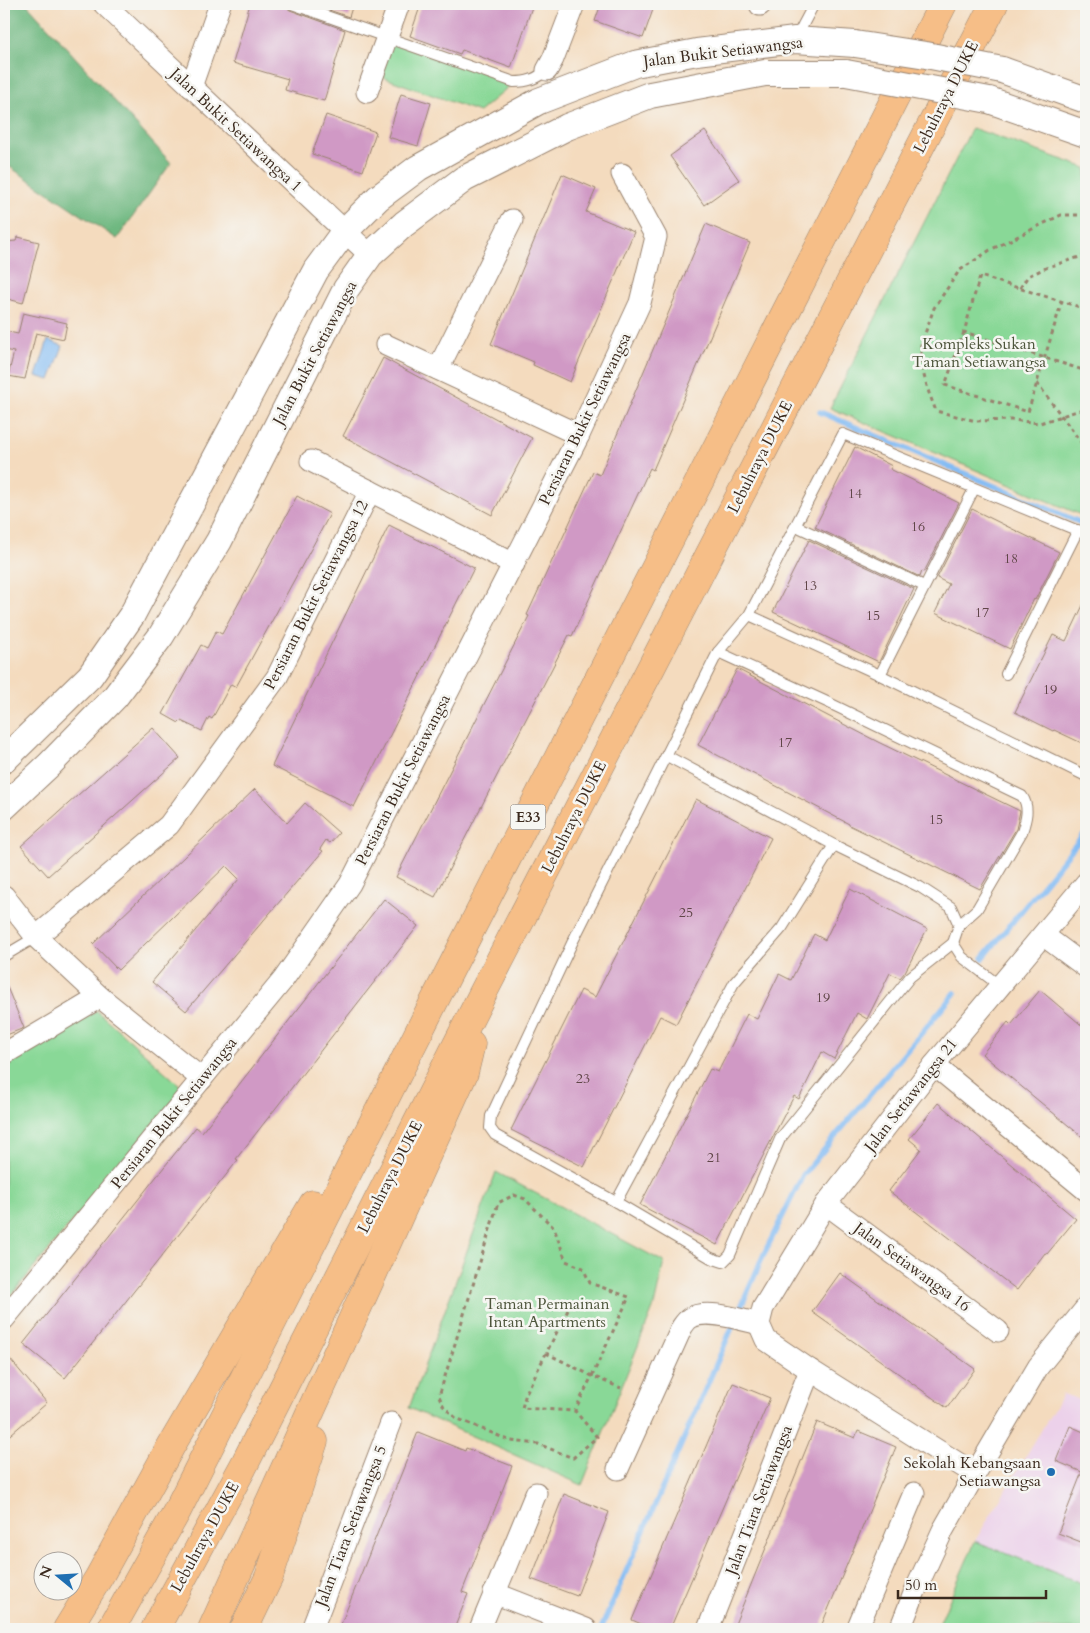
<svg xmlns="http://www.w3.org/2000/svg" width="1090" height="1633" viewBox="0 0 1090 1633" font-family="Cardo,serif">
  <style>
    .built { fill: #ecd1ea }
    .green { fill: #89d897; stroke: #62815a }
    .forest { fill: #6eb880; stroke: #54714f }
    .water { fill: #83bcf4; stroke: #5f7389 }
    .lines { fill: none; stroke-linecap: round; stroke-linejoin: round }
    .stream { stroke: #83bcf4; stroke-width: 5.5 }
    .building { fill: #d099c5 }
    .service-casing { stroke: #98826e; stroke-width: 12 }
    .minor-casing { stroke: #98826e; stroke-width: 23 }
    .tertiary-casing { stroke: #98826e; stroke-width: 28 }
    .motorway-casing { stroke: #98826e; stroke-width: 29 }
    .path { stroke: #98826e; stroke-width: 3; stroke-dasharray: 4 4; stroke-linecap: butt }
    .service { stroke: #fff; stroke-width: 10 }
    .minor { stroke: #fff; stroke-width: 21 }
    .tertiary { stroke: #fff; stroke-width: 26 }
    .motorway { stroke: #f6be87; stroke-width: 28 }
    .tertiary-bridge-casing { stroke: #98826e; stroke-width: 28; stroke-linecap: butt }
    .tertiary-bridge { stroke: #fff; stroke-width: 26 }
    .poi-dot { fill: #1f6fb2; stroke: #f6f6f2; stroke-width: 2 }
    .labels { text-anchor: middle; dominant-baseline: central; stroke-width: 5; stroke-linejoin: round; paint-order: stroke }
    .number-label { font-size: 14px; fill: #604648 }
    .shield { fill: #f6f6f2; stroke: #73675e; stroke-width: 1 }
    .shield-label { font-size: 15px; font-weight: bold; fill: #3b2a1e }
    .street-label { font-size: 16px; fill: #3b2a1e; stroke: #f6f6f2 }
    .park-label { font-size: 16px; fill: #4e563c; stroke: #f6f6f2 }
    .poi-label { font-size: 16px; fill: #3b2a1e; stroke: #f6f6f2; text-anchor: end }
  </style>
  <rect width="100%" height="100%" fill="#f6f6f2"/>
  <filter id="ink" filterUnits="userSpaceOnUse"><feTurbulence type="fractalNoise" baseFrequency=".02" numOctaves="2"/><feDisplacementMap in="SourceGraphic" scale="10" xChannelSelector="R" yChannelSelector="G"/><feConvolveMatrix kernelMatrix="1 2 1 2 8 2 1 2 1" color-interpolation-filters="sRGB"/></filter>
  <filter id="wash" filterUnits="userSpaceOnUse"><feTurbulence type="fractalNoise" baseFrequency=".0096" numOctaves="4" result="noise"/><feDisplacementMap in="SourceGraphic" scale="20" xChannelSelector="R" yChannelSelector="G"/><feGaussianBlur stdDeviation="1.12" result="paint"/><feColorMatrix in="noise" values="0 0 0 0 0 0 0 0 0 0 0 0 0 0 0 0 0 1.4 0 .05"/><feComposite in="paint" operator="in"/></filter>
  <g filter="url(#wash)">
    <rect width="100%" height="100%" fill="#f4dbbe"/>
    <!-- built -->
    <path class="built" d="M1063,1394L1086,1402V1585L975,1541Z"/>
    <!-- green -->
    <g class="green">
      <path d="M387,36L514,82L479,112L374,74Z"/>
      <path d="M972,128L1086,168V517L830,408Z"/>
      <path d="M97,1011L183,1088L4,1304V1066Z"/>
      <path d="M496,1172L664,1262L654,1306L582,1485L409,1408Z"/>
      <path d="M975,1541L1086,1585V1629H937Z"/>
    </g>
    <!-- forest -->
    <path class="forest" d="M4,4H27L171,163L117,239L4,163Z"/>
    <!-- water -->
    <path class="water" d="M48,340L63,346L50,380L36,376Z"/>
    <g class="lines">
      <!-- stream -->
      <g class="stream">
        <path d="M820,412L1086,525"/>
        <path d="M983,958L1086,832"/>
        <path d="M601,1629L764,1254L803,1175L955,993"/>
      </g>
    </g>
    <g id="blocks">
      <!-- building -->
      <g class="building">
        <path d="M250,4H285L287,8L290,10L345,30L324,101L285,90L288,79L233,63Z"/>
        <path d="M312,4H353L349,17Z"/>
        <path d="M421,4H533L511,68L462,50L460,54L410,36Z"/>
        <path d="M601,4H655L643,38L595,21Z"/>
        <path d="M401,94L431,103L418,146L388,137Z"/>
        <path d="M326,115L376,132L363,171L312,154Z"/>
        <path d="M705,131L739,180L704,205L670,156Z"/>
        <path d="M562,174L596,189L586,212L634,232L570,382L533,365L534,362L491,344Z"/>
        <path d="M706,224L750,243L653,470L650,468L572,636L569,635L435,897L396,877L529,616L527,615L593,472L600,475Z"/>
        <path d="M18,237L39,242L23,303L4,298V242L16,241Z"/>
        <path d="M23,313L67,323L64,339L36,333L25,379L8,376L14,352L4,350V331L18,334Z"/>
        <path d="M383,358L532,438L492,515L343,436Z"/>
        <path d="M855,447L892,466L890,469L959,503L924,572L922,571L920,577L815,527Z"/>
        <path d="M297,496L330,514L236,687L231,684L212,719L209,717L202,731L181,721L179,723L163,714L201,645L207,648L216,631L222,634Z"/>
        <path d="M972,509L1059,552L1035,600L1034,599L1010,649L935,613L949,584L937,578Z"/>
        <path d="M389,525L474,568L354,807L272,766Z"/>
        <path d="M809,540L914,589L879,662L773,612Z"/>
        <path d="M1086,599V745L1054,730L1053,731L1015,712L1053,635L1066,641Z"/>
        <path d="M737,669L878,742L1020,811L1016,829L980,889L849,825V824L698,745Z"/>
        <path d="M153,728L180,758L48,876L21,846Z"/>
        <path d="M255,789L287,823L305,803L339,833L330,843L326,840L320,849L323,851L186,1011L152,982L239,879L226,866L118,970L93,944Z"/>
        <path d="M696,799L771,838L676,1024L660,1016L584,1167L511,1130L581,990L595,997Z"/>
        <path d="M850,889L927,929L905,972L900,978L890,973L867,1019L857,1013L834,1059L822,1052L799,1099L794,1096L717,1245L640,1205L710,1069L718,1072L747,1014L757,1019L779,974L791,980L814,934L825,940Z"/>
        <path d="M384,899L418,926L236,1159L238,1160L65,1378L23,1344L196,1127L202,1132Z"/>
        <path d="M4,980L24,1028L4,1036Z"/>
        <path d="M1040,990L1086,1029V1140L982,1054L1008,1022L1011,1025Z"/>
        <path d="M938,1103L1076,1219L1047,1254L1045,1253L1017,1290L889,1191L921,1149L909,1139Z"/>
        <path d="M840,1273L975,1369L947,1408L812,1312Z"/>
        <path d="M4,1352L47,1403L4,1440Z"/>
        <path d="M733,1383L770,1398L670,1629H653L632,1620Z"/>
        <path d="M817,1422L855,1438L858,1431L896,1447L820,1629H733Z"/>
        <path d="M1070,1426L1086,1433V1544L1058,1533L1082,1472L1056,1461Z"/>
        <path d="M418,1432L465,1451L466,1448L512,1466L462,1592L468,1594L454,1629H339Z"/>
        <path d="M564,1494L609,1512L577,1596L531,1579Z"/>
      </g>
    </g>
  </g>
  <g filter="url(#ink)">
    <use href="#blocks" fill-opacity="0" stroke="#98826e" stroke-width="1"/>
    <g class="lines">
      <defs>
        <g id="service">
          <path d="M292,4L514,82C528,82 536,79 547,70"/>
          <path d="M796,38L814,4"/>
          <path d="M796,526L924,586"/>
          <path d="M749,615L880,675L1086,776"/>
          <path d="M718,652L827,702L1022,796C1030,807 1026,820 1022,832L977,909L959,925"/>
          <path d="M1006,674L1078,530"/>
          <path d="M880,675L974,489"/>
          <path d="M667,756L834,845L920,887L951,907L959,925L953,943"/>
          <path d="M4,956L36,937"/>
          <path d="M1000,986L962,957L953,943L910,977L780,1139L730,1255L723,1262L711,1258L616,1202L495,1135L490,1128L491,1116L573,941L718,652L749,615L843,434L1086,534"/>
          <path d="M616,1202L734,983L782,928L834,845"/>
        </g>
        <g id="minor">
          <path d="M104,4L370,255"/>
          <path d="M760,5L761,4"/>
          <path d="M547,70L553,59L574,4"/>
          <path d="M191,87L220,4"/>
          <path d="M367,92L399,4"/>
          <path d="M386,345L579,435"/>
          <path d="M438,369L512,220"/>
          <path d="M311,461L514,564"/>
          <path d="M4,896L36,937L100,997L202,1079"/>
          <path d="M1043,935L1086,967"/>
          <path d="M36,937L169,825L277,677L370,491"/>
          <path d="M4,1054L100,997"/>
          <path d="M934,1065L1086,1190"/>
          <path d="M826,1204L998,1331"/>
          <path d="M4,1319L283,980L350,884L579,435L640,303L656,237L622,174"/>
          <path d="M618,1469L682,1327C684,1324 687,1320 690,1318C706,1308 742,1320 759,1324"/>
          <path d="M975,1474L810,1370L766,1340L759,1324L763,1308L826,1204L934,1065L1086,883"/>
          <path d="M494,1593L586,1629"/>
          <path d="M312,1629L391,1423"/>
          <path d="M480,1629L536,1493"/>
          <path d="M708,1629L810,1370"/>
          <path d="M857,1629L914,1493"/>
          <path d="M900,1629L915,1591L943,1530L975,1474L1038,1367L1086,1308"/>
        </g>
        <g id="tertiary">
          <path d="M1002,70L1086,100"/>
          <path d="M989,100L1086,134"/>
          <path d="M4,760L90,676L132,615L316,270L344,232L378,198L418,168L539,101L635,64L697,52L795,40L855,44"/>
          <path d="M4,807L49,765L115,697L161,636L219,541L346,289L370,255L404,224L464,179L567,127L650,95L765,73H846"/>
        </g>
        <g id="motorway">
          <path d="M67,1629L99,1577L171,1446L313,1204"/>
          <path d="M111,1629L177,1511L446,978L943,4"/>
          <path d="M155,1629L243,1467L484,991L994,4"/>
          <path d="M212,1629L464,1073L471,1044"/>
          <path d="M244,1629L269,1577L314,1441"/>
        </g>
      </defs>
      <!-- service casing -->
      <use href="#service" class="service-casing"/>
      <!-- minor casing -->
      <use href="#minor" class="minor-casing"/>
      <!-- tertiary casing -->
      <use href="#tertiary" class="tertiary-casing"/>
      <!-- motorway casing -->
      <use href="#motorway" class="motorway-casing"/>
      <!-- path -->
      <g class="path">
        <path d="M1086,215H1061L990,250L959,271L934,308L921,345V365L929,393L936,411L976,421L1011,420L1040,423L1086,408"/>
        <path d="M1020,288L1028,276L1048,267L1086,255"/>
        <path d="M1086,309L980,276L964,332L1086,371"/>
        <path d="M964,332L945,385L1028,412L1062,301"/>
        <path d="M1037,383L1086,449"/>
        <path d="M568,1310L526,1393L522,1408L575,1411L597,1437L573,1458L538,1444L511,1441L456,1418L444,1407L439,1396L498,1203L514,1195L525,1199L554,1228L566,1261L583,1268L590,1283L629,1297L592,1376L621,1388"/>
        <path d="M546,1353L592,1376L575,1410"/>
      </g>
      <!-- service -->
      <use href="#service" class="service"/>
      <!-- minor -->
      <use href="#minor" class="minor"/>
      <!-- tertiary -->
      <use href="#tertiary" class="tertiary"/>
      <!-- motorway -->
      <use href="#motorway" class="motorway"/>
      <defs>
        <g id="tertiary-bridge">
          <path d="M855,44L926,55L1002,70"/>
          <path d="M846,73L989,100"/>
        </g>
      </defs>
      <!-- tertiary-bridge casing -->
      <use href="#tertiary-bridge" class="tertiary-bridge-casing"/>
      <!-- tertiary-bridge -->
      <use href="#tertiary-bridge" class="tertiary-bridge"/>
    </g>
  </g>
  <!-- markers -->
  <circle class="poi-dot" cx="1051" cy="1472" r="5"/>
  <g class="labels">
    <!-- number labels -->
    <g class="number-label">
      <text x="855" y="493">14</text>
      <text x="918" y="526">16</text>
      <text x="1011" y="558">18</text>
      <text x="810" y="585">13</text>
      <text x="982" y="612">17</text>
      <text x="873" y="615">15</text>
      <text x="1050" y="689">19</text>
      <text x="785" y="742">17</text>
      <text x="936" y="819">15</text>
      <text x="686" y="912">25</text>
      <text x="823" y="997">19</text>
      <text x="583" y="1078">23</text>
      <text x="714" y="1157">21</text>
    </g>
    <!-- shield labels -->
    <rect class="shield" x="510.5" y="804.5" width="35" height="25" rx="4"/>
    <g class="shield-label">
      <text x="528" y="817">E33</text>
    </g>
    <!-- street labels -->
    <g class="street-label">
      <text transform="translate(723 52) rotate(-7)">Jalan Bukit Setiawangsa</text>
      <text transform="translate(946 97) rotate(-63)">Lebuhraya DUKE</text>
      <text transform="translate(236 130) rotate(43)">Jalan Bukit Setiawangsa 1</text>
      <text transform="translate(315 353) rotate(-62)">Jalan Bukit Setiawangsa</text>
      <text transform="translate(585 419) rotate(-64)">Persiaran Bukit Setiawangsa</text>
      <text transform="translate(760 457) rotate(-63)">Lebuhraya DUKE</text>
      <text transform="translate(316 595) rotate(-63)">Persiaran Bukit Setiawangsa 12</text>
      <text transform="translate(403 780) rotate(-63)">Persiaran Bukit Setiawangsa</text>
      <text transform="translate(574 817) rotate(-63)">Lebuhraya DUKE</text>
      <text transform="translate(911 1095) rotate(-52)">Jalan Setiawangsa 21</text>
      <text transform="translate(174 1113) rotate(-51)">Persiaran Bukit Setiawangsa</text>
      <text transform="translate(390 1177) rotate(-63)">Lebuhraya DUKE</text>
      <text transform="translate(912 1267) rotate(36)">Jalan Setiawangsa 16</text>
      <text transform="translate(759 1500) rotate(-69)">Jalan Tiara Setiawangsa</text>
      <text transform="translate(351 1526) rotate(-69)">Jalan Tiara Setiawangsa 5</text>
      <text transform="translate(205 1537) rotate(-61)">Lebuhraya DUKE</text>
    </g>
    <!-- park labels -->
    <g class="park-label">
      <text x="979" y="344">Kompleks Sukan<tspan x="979" dy="18">Taman Setiawangsa</tspan></text>
      <text x="547" y="1304">Taman Permainan<tspan x="547" dy="18">Intan Apartments</tspan></text>
    </g>
    <!-- poi labels -->
    <g class="poi-label">
      <text x="1041" y="1463">Sekolah Kebangsaan<tspan x="1041" dy="18">Setiawangsa</tspan></text>
    </g>
  </g>
  <!-- margin -->
  <rect width="1090" height="1633" fill="none" stroke="#f6f6f2" stroke-width="20"/>
  <!-- north arrow -->
  <g transform="translate(58 1576) rotate(288)"><circle r="24" fill="#f6f6f2" stroke="#aba49d"/>
  <path d="M0-4L9 19L0 12L-9 19Z" fill="#1f6fb2"/>
  <text y="-8" font-size="14" font-weight="bold" text-anchor="middle" fill="#3b2a1e">N</text>
  </g>
  <!-- scale -->
  <path d="M898 1590v8h148v-8" fill="none" stroke="#3b2a1e" stroke-width="2.5"/>
  <text x="905" y="1590" font-size="15" fill="#3b2a1e" stroke="#f6f6f2" stroke-width="4" paint-order="stroke">50 m</text>
</svg>
